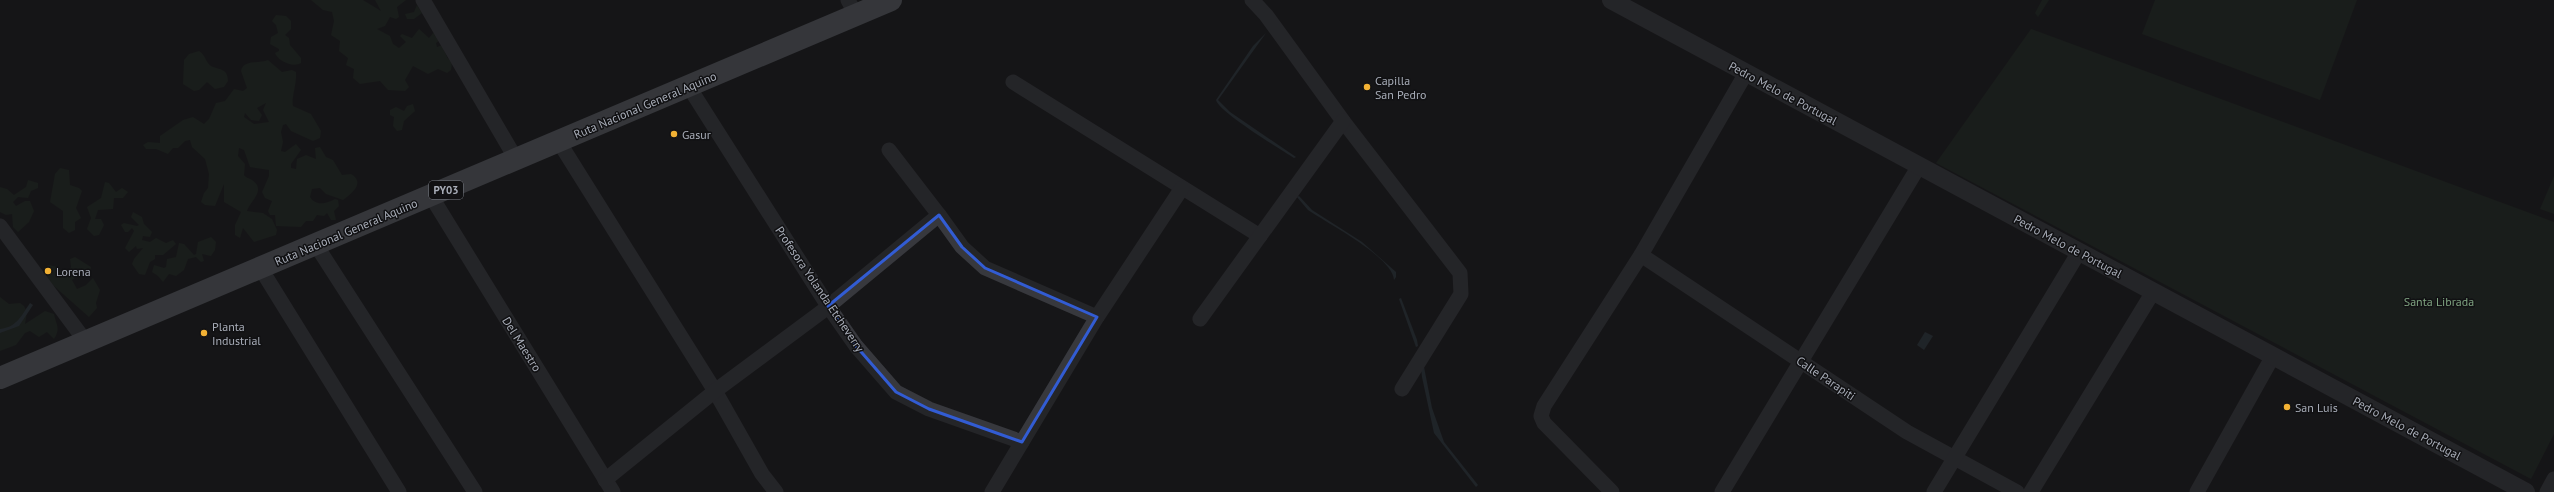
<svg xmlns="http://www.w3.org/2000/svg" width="2554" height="492" viewBox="0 0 2554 492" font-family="'PT Sans',sans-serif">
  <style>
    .green { fill: #1e261f; fill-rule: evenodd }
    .water { fill: #2c353c }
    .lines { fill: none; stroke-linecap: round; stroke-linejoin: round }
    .minor { stroke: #37383d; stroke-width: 15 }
    .tertiary { stroke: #37383d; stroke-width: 18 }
    .trunk { stroke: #5b5e65; stroke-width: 22 }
    .marked { fill: none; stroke: #325cd3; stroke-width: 3; stroke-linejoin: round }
    .poi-dot { fill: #f2b134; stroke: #111113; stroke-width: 1.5 }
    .labels { text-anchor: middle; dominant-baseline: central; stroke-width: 3; stroke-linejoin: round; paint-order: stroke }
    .shield { fill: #111113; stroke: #7b7e86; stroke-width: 1 }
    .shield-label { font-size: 11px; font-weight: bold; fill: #a8adb8 }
    .poi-label { font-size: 12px; fill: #a8adb8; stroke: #111113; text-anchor: start }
    .street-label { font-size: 12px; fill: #a8adb8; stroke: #111113 }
    .park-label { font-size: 12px; fill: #7fa381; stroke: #111113 }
  </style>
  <rect width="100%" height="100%" fill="#161618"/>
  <!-- green -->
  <g class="green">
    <path d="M311,0H363L381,11L375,0H406L397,7L399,17L396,19L390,17L385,26L377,29L390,36L393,44L399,48L406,42L400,36L402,34L412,38L419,29L429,38L434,32L440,40L436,43L437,47L442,45L447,57L452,63L451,70L447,73L438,69L428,74L413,66L405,80L409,87L405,91L388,90L380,81L360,84L353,78L354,69L346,65L348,58L339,51L340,41L331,35L334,21L332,12L323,10Z"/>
    <path d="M2042,0H2049L2038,17L2035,13Z"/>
    <path d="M2155,0H2357L2320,100L2142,34Z"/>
    <path d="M417,5L422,13L414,19H407L405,14L414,12Z"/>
    <path d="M276,15L286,16L291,21V29L285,35L289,38L290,45L301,58V63C293,68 278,61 275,53L279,51V49L270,44L271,37L278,33L276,25L272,21Z"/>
    <path d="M2031,29L2554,222V434L2531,479L1936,163Z"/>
    <path d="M199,51C205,54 206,63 211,66C219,70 228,68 228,81L224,87L215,89L207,82L199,90L194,91L183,84L184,60L189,54Z"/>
    <path d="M268,60L282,72L292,70L296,72C297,84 291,99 293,106L311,114L321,131L320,138L313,141L291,131L286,124L283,125L281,132L283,142L281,151L285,152L296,144L301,150L291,164V168L296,169L297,159L306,155L316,159L315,148L320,147L326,157L333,160L342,175L351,174C366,183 351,194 343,200L326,194L320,188L312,189L310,197C316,206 326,204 335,199L338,200L339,206L334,211L336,220H331L327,213L324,216L317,215L313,221H306L301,227L276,226L275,215H270L268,211L272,201L265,198L262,192L269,176V170L250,167L244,150L239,148L238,156L245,164L244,175C246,178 249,178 252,180C267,190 250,201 247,211L263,213L272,219L277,230L276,235L254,242L243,228L240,238L235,235V225L241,212L224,202V184L215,206L205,205L201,202L204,193L208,188L209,174L205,159L192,147L190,140L185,141L178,148H173L168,154L156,149H146L143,145L148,142L160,143V136L183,120L193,117L204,124L209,119L216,103L225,101L234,89L243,91L247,88L241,71C243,59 260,64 268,60ZM266,103L263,110L269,122L254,124L244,117L245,113L251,120L259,121L262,115L257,108Z"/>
    <path d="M413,104L415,111L404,121L402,130L397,131L393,126L394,117L390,115V110L396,107L404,111L407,106Z"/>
    <path d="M60,168L69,170L70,185L79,188L82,191L76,208L81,218L75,222V230L69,233L63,228V211L50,202L55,174Z"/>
    <path d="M2554,176V214L2540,209Z"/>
    <path d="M28,180L38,183V188L31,191L28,198L18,197L13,202L16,206L25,201H30L34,211L29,222L18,232L13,227L12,214L6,215L0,212V187L7,189L14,195L26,187Z"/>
    <path d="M105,182L109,183L116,192L122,188L128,192L123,198H114L113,209L98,210L95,219H101L104,225L99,235L94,236L87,229L91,218L87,207L101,198Z"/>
    <path d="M133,212L142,217L144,224L152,232L150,237L143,236L142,240L150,242L156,238L166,243L173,240L176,244L163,255H155V259L150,262L145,275L139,274L132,264L134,259L143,248L137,249L136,246L129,252L125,248L134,231L132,228L128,232H125L121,225L124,223L137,226L139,225L131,217Z"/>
    <path d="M211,237L216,242L215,250L211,256L202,254L204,261L201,262L196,257L188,259L184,270L176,276L169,274L163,282L158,276L152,272L154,265L164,268L166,267L167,259L176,257L179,243L184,244L194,255L196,254L198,242Z"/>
    <path d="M75,257L91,267L90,272L86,274L81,273L72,280L77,289L86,285L93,278L100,290L96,303L97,308L89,317L46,279L43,272L45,267L49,265L57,267L62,273L69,271L71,267L70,259Z"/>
    <path d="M0,297L9,304L20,303L24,306L27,312L25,324L45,311L54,314C56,324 61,329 54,339L47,332L39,337L30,331L25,333L16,345L0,351Z"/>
  </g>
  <!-- water -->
  <g class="water">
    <path d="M1266,33L1218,100L1230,112L1296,157L1294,158C1280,149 1219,112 1216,100L1253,46Z"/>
    <path d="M1299,196L1312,210L1362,242L1396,272V277L1394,280C1393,257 1327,223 1308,210L1297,197Z"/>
    <path d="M1401,298L1417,340L1418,346L1416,347L1399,299Z"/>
    <path d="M30,303L33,305L19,326L0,333V329C17,327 21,316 30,303Z"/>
    <path d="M1925,332L1933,336L1924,350L1917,345Z"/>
    <path d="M1424,367L1432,408L1444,442L1478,485L1476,487L1434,433L1422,377L1421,368Z"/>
  </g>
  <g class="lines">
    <!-- minor -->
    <g class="minor">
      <path d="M423,0L516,159"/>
      <path d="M848,0L856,15"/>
      <path d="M1252,0L1266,15L1343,121L1460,273L1461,294L1402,389"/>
      <path d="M1013,82L1260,236"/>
      <path d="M689,87L828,306L856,346L896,392L929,409L1022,442"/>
      <path d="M559,142L715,391L762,474L776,492"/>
      <path d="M431,196L613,492"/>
      <path d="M939,215L962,247L985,268L1097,317"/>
      <path d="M0,226L86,342"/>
      <path d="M316,245L475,492"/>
      <path d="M1641,255L1907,432L2017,492"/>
      <path d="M261,269L399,492"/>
      <path d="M1200,319L1343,121"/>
      <path d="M605,480L715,391L824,310L939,215L889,150"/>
      <path d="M992,492L1097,317L1182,188"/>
      <path d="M1612,492L1544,423L1541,416L1544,406L1641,255L1746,73"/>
      <path d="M1722,492L1919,166"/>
      <path d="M1934,492L2079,252"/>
      <path d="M2031,492L2153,292"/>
      <path d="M2197,492L2273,356"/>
      <path d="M2547,492L2554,479"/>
    </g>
    <!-- tertiary -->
    <path class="tertiary" d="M1611,0L2526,492"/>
    <!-- trunk -->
    <path class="trunk" d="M0,378L891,0"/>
  </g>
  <!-- marked area -->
  <path d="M0 0H2554V492H0ZM939,215L962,247L985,268L1097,317L1022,442L929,409L896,392L856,346L828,306Z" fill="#161618" fill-opacity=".55" fill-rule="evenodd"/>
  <path class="marked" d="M939,215L962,247L985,268L1097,317L1022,442L929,409L896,392L856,346L828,306Z"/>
  <!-- markers -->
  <g class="poi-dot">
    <circle cx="1367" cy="87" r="4"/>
    <circle cx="674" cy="134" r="4"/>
    <circle cx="48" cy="271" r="4"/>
    <circle cx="204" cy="333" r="4"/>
    <circle cx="2287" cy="407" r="4"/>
  </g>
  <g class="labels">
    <!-- shield labels -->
    <rect class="shield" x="429" y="181" width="34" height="18" rx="3"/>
    <g class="shield-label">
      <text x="446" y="190">PY03</text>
    </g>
    <!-- poi labels -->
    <g class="poi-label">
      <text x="1375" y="80">Capilla<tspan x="1375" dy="14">San Pedro</tspan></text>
      <text x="682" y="134">Gasur</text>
      <text x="56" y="271">Lorena</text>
      <text x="212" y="326">Planta<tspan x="212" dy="14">Industrial</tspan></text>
      <text x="2295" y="407">San Luis</text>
    </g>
    <!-- street labels -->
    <g class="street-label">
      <text transform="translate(1783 93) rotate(28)">Pedro Melo de Portugal</text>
      <text transform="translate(645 105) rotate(-23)">Ruta Nacional General Aquino</text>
      <text transform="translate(346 232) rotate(-23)">Ruta Nacional General Aquino</text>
      <text transform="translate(2068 246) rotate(28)">Pedro Melo de Portugal</text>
      <text transform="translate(820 289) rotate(56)">Profesora Yolanda Etcheverry</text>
      <text transform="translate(522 344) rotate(58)">Del Maestro</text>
      <text transform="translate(1826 378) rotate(34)">Calle Parapiti</text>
      <text transform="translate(2407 428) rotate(28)">Pedro Melo de Portugal</text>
    </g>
    <!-- park labels -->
    <g class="park-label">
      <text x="2439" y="301">Santa Librada</text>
    </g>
  </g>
</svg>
